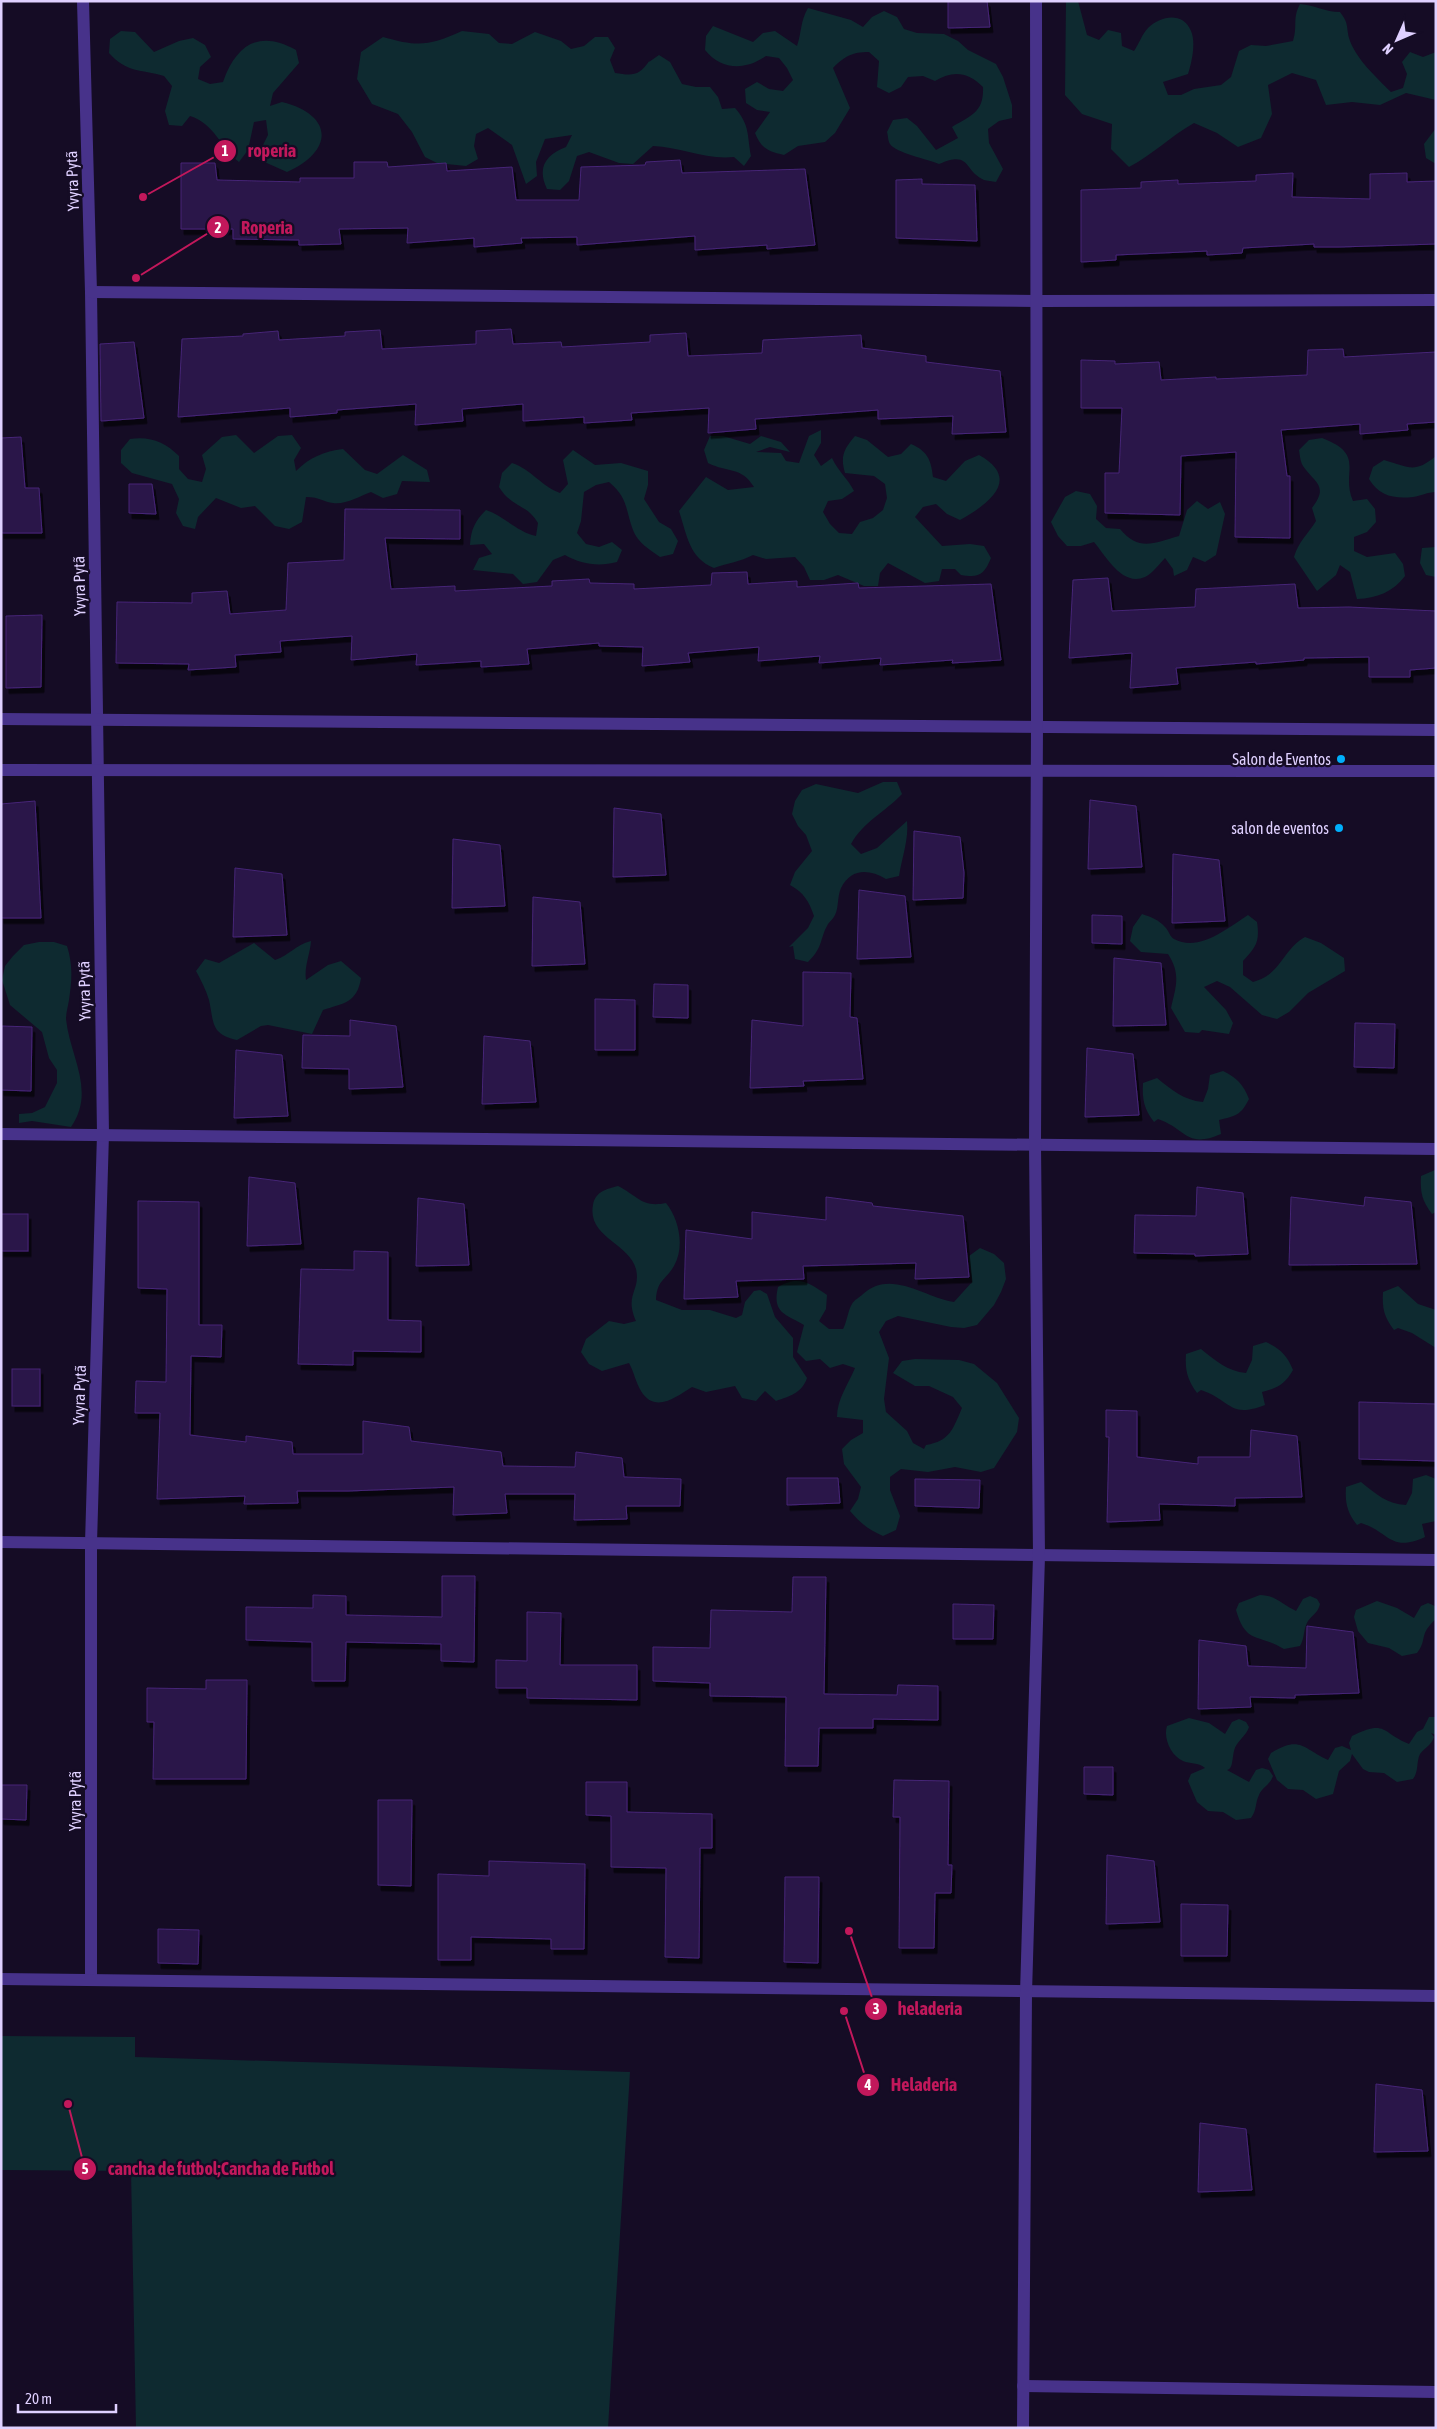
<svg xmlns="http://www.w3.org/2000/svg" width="1437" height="2429" viewBox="0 0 1437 2429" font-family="'Asap Condensed',sans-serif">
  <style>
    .green { fill: #0e2a30; fill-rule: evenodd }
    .building { fill: #2a1648; stroke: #462577; filter: url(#shadow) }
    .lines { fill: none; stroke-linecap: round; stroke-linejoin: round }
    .minor { stroke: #47328a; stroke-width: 12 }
    .poi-dot { fill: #00affb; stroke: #150c25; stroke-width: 2 }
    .labels { text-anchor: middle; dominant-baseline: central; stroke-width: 4.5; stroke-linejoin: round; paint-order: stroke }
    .street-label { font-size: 16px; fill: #dfd0ff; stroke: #150c25 }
    .poi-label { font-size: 16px; fill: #dfd0ff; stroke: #150c25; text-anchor: end }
    .leader { fill: none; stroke: #c2185b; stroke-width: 2 }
    .callout-dot { fill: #c2185b; stroke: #150c25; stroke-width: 2 }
    .mark-label { font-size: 15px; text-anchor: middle; font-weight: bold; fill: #fff }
    .callout-label { font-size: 18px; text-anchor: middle; font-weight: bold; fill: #c2185b; stroke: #150c25; stroke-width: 4.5; stroke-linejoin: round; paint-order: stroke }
  </style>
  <defs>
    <filter id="shadow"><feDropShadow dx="3" dy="5.5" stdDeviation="0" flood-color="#0009"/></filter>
  </defs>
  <rect width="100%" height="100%" fill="#150c25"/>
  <!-- green -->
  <g class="green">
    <path d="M1066,1H1078L1087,35L1099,40L1108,30L1121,33L1122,46L1134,51C1139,44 1142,34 1148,28C1160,16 1183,11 1191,31C1196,42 1192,62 1188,74L1163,82L1168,95H1181L1194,89L1221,85L1231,77L1239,51L1251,45L1266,46L1293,41C1298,25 1292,19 1300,4C1315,5 1325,12 1340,12C1349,24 1346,25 1349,38C1355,58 1376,77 1391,92L1403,88L1407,74L1402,62L1410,52L1423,57L1436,52V100L1406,93L1380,105L1352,102L1326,105L1316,80L1292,73L1268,85L1272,114L1261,138L1238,147L1217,133L1194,123C1169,137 1154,154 1129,167L1111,149L1112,124L1082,114L1065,95Z"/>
    <path d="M808,8L851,20L863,27L872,17L884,11L897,17L904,29L917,33L944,34L958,41L968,50L996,64L1003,77L1012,105V118L999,121L988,129L989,143L1003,169L996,182C992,181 987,181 984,180C963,170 971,150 939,164C927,159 896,153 890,144C888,141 888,135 887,132L893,120L907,118L917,126L936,150L958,138L952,127C972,115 984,112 983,87C968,72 953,70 935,81L923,76L908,77L901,87L889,93L877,87L879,61L869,52C852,52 845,56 833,68L850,108L835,133L825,142L798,146L784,155C768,152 761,148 755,133L770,112L757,110L746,103L745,89L757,82L769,89L783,91L793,80L787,68L779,58L766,56C745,71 721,70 705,50L706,36L713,26L753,42L763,33L775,31L797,46C802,31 800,22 808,8Z"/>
    <path d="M121,31L135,32L154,52L179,41L193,38L205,45L211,57L200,67L198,79L210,84L223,82C236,45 259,29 296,50L299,63L273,93L270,106L282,102C334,115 334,151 287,172L260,160L248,150L239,162C221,148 214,123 190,116L182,126L169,125L165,111L172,86L164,76C140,69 127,73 109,53L110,39ZM266,120L268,135L262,147H253L248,150L254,122Z"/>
    <path d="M462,31L489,34L499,43L512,44L535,32L561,41L571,49L584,46L595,37H608L615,48L610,60L615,73C633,76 639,76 650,60L649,62L659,55L670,62L682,84L696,87H710L718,97L722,109L735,108C750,125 747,135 751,156L744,166L734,157C705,160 681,147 653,146L633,164L619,163L589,152L577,156L569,181L560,190L547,189C537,168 545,155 566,147L572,135L545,139L536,162L537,176L526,184L512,145L488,128L476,134L474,146L478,159L466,166L437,163L425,157L412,132L398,114L372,104L357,79L361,52L383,37C418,47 429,46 462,31Z"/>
    <path d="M1436,128V164L1426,158L1424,144Z"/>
    <path d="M821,430V443L814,455L821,466L832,458C838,471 848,479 854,491L842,499L828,501L823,512L830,524L839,533L852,534L860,522L873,518L883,510L887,498L885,484L874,476L845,473C840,456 844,449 855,436L867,440L888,457L901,454L911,444C927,451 931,459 933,477L946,481L965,461L979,455C1022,479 989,504 960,520L947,514L936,504L923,507L915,517L942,546L970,544L984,546L991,558C984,575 979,578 961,575L955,569H942L939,581L925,583L888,563L880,573L878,586H864L838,575L824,580H810L804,567L795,557L766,559L753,555C740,562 728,563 714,568C689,558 687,535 679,511L706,477L728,490L754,487C741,466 728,473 708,463L704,450L710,436H723L750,444L761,436L781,442L790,452L770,447L756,452L781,453L786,461L799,463L809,436Z"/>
    <path d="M236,435L254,453L278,436L292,435L301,448L294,460L296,471C309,458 324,451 343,449L365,470L377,474L403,455L427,470L430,482L402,481L397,494L383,498L371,492C360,496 345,505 333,503C324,502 320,497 306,497L302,522L289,529L275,526L255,506L241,508L216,498L198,517L195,529L183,526L176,513L179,499L172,484L132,473L121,463V450L130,439C150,436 165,442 179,456V469L188,479L202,482L206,469L202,455L222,437Z"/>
    <path d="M1322,438C1367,455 1340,472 1353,501L1367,499L1375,509L1376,522L1367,532L1354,537V551L1367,557L1395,553L1403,564L1405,576C1393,592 1377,598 1357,599L1350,572L1340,565L1336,575L1317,591L1294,557C1298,542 1308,534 1316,521L1312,508C1329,486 1315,483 1303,466C1300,461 1300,455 1299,450L1309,440Z"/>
    <path d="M573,450L595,465L621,463L648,471V485L644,499L659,522L671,529L678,541L673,554L660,557C650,550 637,542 633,530C625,508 628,498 609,482L596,485L584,492L581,521L577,533L586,544L599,547L612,542L622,550L617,562C598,567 581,564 565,555L553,560L537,582L523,584L513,574L473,570L479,558L492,554L484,544L470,545C471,529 475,521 486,510C504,516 517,532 536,536L538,523C526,503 512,508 499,487L502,473L512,463C531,469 541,486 560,493L568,484L563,460Z"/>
    <path d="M1436,456V492C1427,492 1421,496 1413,497C1394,499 1379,496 1369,479L1373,467L1384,460C1409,467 1414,474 1436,456Z"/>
    <path d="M1076,491L1090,494L1097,506L1096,519L1106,528L1120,529C1139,552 1154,543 1179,536L1187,510L1197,501L1208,509L1220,502L1225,514L1216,555L1205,562L1193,557L1187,570L1174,576L1173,569L1165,558C1160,563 1152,574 1145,577C1122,587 1106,556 1094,542L1081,546H1067L1058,536L1051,522L1065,497Z"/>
    <path d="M1436,547V577L1426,575L1420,563L1422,548Z"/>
    <path d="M883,782H897L902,794C885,812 863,822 851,844L861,854L877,848L907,821C909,839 902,857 899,876L886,879C869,869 851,868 841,888C837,897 839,907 835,915C833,919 830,921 828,924C819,940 824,946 808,962L795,959L793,946L789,947L808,928L814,916C809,901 804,893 790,885L795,872L812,851L806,835L798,826L792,814L795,801L802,790L816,784L858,793Z"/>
    <path d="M1142,914C1151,917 1159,920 1165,927C1169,931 1170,937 1174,939C1199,953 1229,927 1248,915L1257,922C1260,942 1256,947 1243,961V975L1253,982C1281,975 1283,949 1305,937L1321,943L1344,958L1345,971L1308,993L1289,1012L1277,1019L1262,1015L1230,987L1217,981L1204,987L1226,1010L1233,1023L1229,1034L1202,1030L1199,1033L1185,1032L1171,1008C1176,986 1181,974 1168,954L1141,952L1130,941L1133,927Z"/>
    <path d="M311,941C310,955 304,966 306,980L328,965L341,961L361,978C357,1003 344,1003 323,1010L312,1034L268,1025L261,1026L237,1040C210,1034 214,1022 209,1000C206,990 201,980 196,971L205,959L219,963L254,943L275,960C290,955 295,945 311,941Z"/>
    <path d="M39,942H54L67,946C73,965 72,980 69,1000C68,1006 66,1013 66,1019C70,1057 96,1091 71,1127L32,1121L19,1123V1114L32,1113L45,1107L57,1083V1070L49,1058L42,1032L10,1005L2,980L5,966L13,956L24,945Z"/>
    <path d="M1223,1071C1237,1078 1243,1084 1249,1099C1241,1115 1236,1116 1219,1120L1221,1134C1186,1149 1187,1129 1158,1119L1154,1122C1144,1109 1142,1099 1143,1083L1157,1078C1172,1090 1183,1100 1203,1102L1208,1089L1210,1075Z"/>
    <path d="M1435,1170L1436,1212L1432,1214C1422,1201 1420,1192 1421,1176Z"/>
    <path d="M618,1186C638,1196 642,1208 666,1203C679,1219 685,1247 674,1266C665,1281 657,1280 656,1300L682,1310H710L736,1318L742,1315L745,1302L754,1291L760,1290L767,1294L775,1317L793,1338V1357L807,1378C802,1393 790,1396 776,1401L765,1391L756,1401L742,1398L735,1386L706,1392L692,1387C676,1397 655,1414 641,1391C636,1383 634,1372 629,1363L602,1371L589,1364L581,1352L586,1339L609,1321L624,1324L636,1321C624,1294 641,1291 636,1269C629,1243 587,1237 593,1205C595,1192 606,1189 618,1186Z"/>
    <path d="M980,1248L994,1254L1004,1263L1006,1279L1001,1292L994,1305L977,1325L964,1328L951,1327L898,1316L886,1321L879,1332L889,1358L884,1399L886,1412L907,1431L913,1443L924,1449L926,1445C950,1441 953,1429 962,1408L953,1397L929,1386H915L893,1373L902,1361L915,1359L959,1360L974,1364L997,1383L1019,1418L1017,1432L994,1468L981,1472L955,1467L928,1472L901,1469L890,1477V1490L900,1516L896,1530L883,1536C869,1530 860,1523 850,1511L858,1499L861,1487L844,1464L842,1449L851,1440L863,1433V1420L837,1417C837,1399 848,1385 855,1368L843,1364L830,1368L820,1359L806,1361L797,1352L804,1325C785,1314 772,1313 778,1287C799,1275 809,1283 827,1295L826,1309L819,1321L829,1329H843C847,1322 848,1310 852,1304C854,1300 860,1297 863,1294C891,1269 923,1297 954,1302L972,1282L969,1256Z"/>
    <path d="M1398,1286L1418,1304L1436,1310V1348L1412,1333L1398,1328L1394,1330C1384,1317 1382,1308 1383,1292Z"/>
    <path d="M1266,1342C1280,1349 1287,1355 1293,1370C1285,1384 1278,1388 1262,1392L1265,1405C1229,1419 1231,1400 1201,1390L1197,1393C1187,1379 1185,1370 1186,1354L1201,1349C1216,1361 1227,1371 1246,1373L1252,1360L1253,1346Z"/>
    <path d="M1426,1475L1436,1479V1521L1422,1524L1425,1537C1390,1553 1390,1532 1361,1523L1357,1525C1347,1512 1345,1503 1346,1487L1361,1482C1376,1494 1387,1504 1406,1505L1412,1493L1413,1479Z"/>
    <path d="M1260,1595C1275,1595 1283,1605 1296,1611L1303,1599L1310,1596L1317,1599L1320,1604C1318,1613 1313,1614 1308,1621C1303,1629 1305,1638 1300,1646L1284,1649C1258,1633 1246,1645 1236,1610L1239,1603Z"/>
    <path d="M1377,1601L1397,1608L1414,1618L1421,1606L1428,1603L1435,1606L1436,1619C1418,1635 1428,1639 1417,1653L1402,1656L1389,1648L1368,1643L1358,1631L1354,1617L1356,1610Z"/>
    <path d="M1429,1717H1436V1735L1431,1733L1434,1737C1431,1746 1425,1747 1420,1754C1416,1762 1419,1771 1413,1779L1397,1782L1384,1773L1369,1772L1363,1769L1352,1754L1350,1761L1339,1771L1333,1794L1316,1799L1303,1790L1288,1789L1277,1780L1268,1759L1271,1753C1301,1735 1303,1749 1328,1760L1335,1748L1342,1746L1351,1750L1349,1743L1352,1736C1387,1719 1381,1733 1409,1744L1417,1732L1423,1729Z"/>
    <path d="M1189,1718L1209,1723L1225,1734L1232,1722L1239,1719L1246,1722L1249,1727C1246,1737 1236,1741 1234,1751C1232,1759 1233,1769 1227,1770L1249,1782L1256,1770L1262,1768L1269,1770L1273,1776C1270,1785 1262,1787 1259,1795C1255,1803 1257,1810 1251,1818L1236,1820L1223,1812L1208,1811L1197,1802L1188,1781L1191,1774L1205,1768C1198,1762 1190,1764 1183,1761C1171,1756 1163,1738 1167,1726Z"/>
    <path d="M1,2036L135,2037V2057L630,2072L608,2428H136L131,2171L1,2170Z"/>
  </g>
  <!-- building -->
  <g class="building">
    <path d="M948,1H987L990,27L948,28Z"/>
    <path d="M680,160L682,173L805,169L815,245L767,249V245L695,250V236L577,245V237L521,238L522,243L474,247V238L407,243L408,228L339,229L341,244L299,245V240L233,239V229H181V163H215L217,180L300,182V178H354V162H387L388,167L446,163L447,171L512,167L516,200H579L581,167L645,165L646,162Z"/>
    <path d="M1293,173L1292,197L1370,199V174L1407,173V182L1436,181V244L1339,247H1314V244L1243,248L1242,253L1207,255V251L1116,255V260L1081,262V190L1141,188V182L1178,180V184L1256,181V175Z"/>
    <path d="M922,179V184L975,185L977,241L896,238V180Z"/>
    <path d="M511,329L513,344L561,342L562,347L650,342V335L686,333L688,356L762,353L763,340L861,335L862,348L926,356V362L1000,371L1006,432L952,434L953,416L878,419V410L755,419L756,429L708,433L709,408L631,413L632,420L584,423V417L523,421V404L462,409L463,421L415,425L416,404L337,410V413L290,417V408L178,417L182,339L243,336V334L278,331L279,340L345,336V332L380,330L382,349L476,344V331Z"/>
    <path d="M134,342L144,418L101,421L100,344Z"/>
    <path d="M1343,349L1344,357L1436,352V422L1407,424L1408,430L1360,434V424L1281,430L1287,476H1290V538L1235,537L1236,452L1181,456L1180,515L1105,513V473H1119L1122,408H1081V360L1115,361V364L1159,362L1161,380L1216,377V379L1307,375L1308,350Z"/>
    <path d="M21,437L25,488H39L42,533H1V438Z"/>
    <path d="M129,484H152L156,514L129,513Z"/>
    <path d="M345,509L460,510V539L385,538L391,589L455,586V591L552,586V581L589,579L590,583L634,584V589L711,585L712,573L747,572L748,584L797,581V587L858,583L859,588L991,584L1001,660L952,663L953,660L880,665L881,658L819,663L820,656L758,661L759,647L688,653L690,662L642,666L643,647L599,646V643L527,649L529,664L481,667V661L416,665L417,654L351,660L352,636L280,641L281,652L235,655L236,667L188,670L189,664L116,663L117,602L192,603V593L227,591L230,614L286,610L288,563L344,560Z"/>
    <path d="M1108,578L1112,611L1195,607L1196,589L1295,584L1298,608L1349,607L1436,611V668L1410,670V677H1369V657L1304,658V660L1256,664V662L1176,668L1178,684L1130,688L1132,653L1069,658L1073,580Z"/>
    <path d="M42,615L41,687L6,688V616Z"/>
    <path d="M1090,800L1136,806L1142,867L1088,869Z"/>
    <path d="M35,801L41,918H1V804Z"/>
    <path d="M614,808L661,814L666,875L613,877Z"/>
    <path d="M914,831L960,837L964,873L963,898L913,900Z"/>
    <path d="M453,839L500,845L505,906L452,908Z"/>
    <path d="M1173,854L1219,860L1225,921L1172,923Z"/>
    <path d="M235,868L282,874L287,935L233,937Z"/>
    <path d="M859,890L905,896L911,957L857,959Z"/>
    <path d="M533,897L580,902L585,964L532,966Z"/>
    <path d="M1092,915L1122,916V944L1092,943Z"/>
    <path d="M1114,958L1161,963L1166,1025L1113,1026Z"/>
    <path d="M803,972L851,973L850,1017L857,1018L863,1079L803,1081L804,1086L750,1088L752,1020L803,1026Z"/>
    <path d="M654,984L688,985V1018L653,1017Z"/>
    <path d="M595,999L635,1000V1050H595Z"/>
    <path d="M350,1020L396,1026L403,1087L349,1089V1069L302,1068L303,1035L350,1036Z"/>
    <path d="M1355,1023L1395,1024L1394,1068L1354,1067Z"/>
    <path d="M2,1026L32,1027L31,1091L1,1090Z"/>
    <path d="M484,1036L530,1041L536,1102L482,1104Z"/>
    <path d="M1087,1048L1133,1054L1139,1115L1085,1117Z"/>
    <path d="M236,1050L282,1055L288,1116L234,1118Z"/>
    <path d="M249,1177L295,1183L301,1244L247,1246Z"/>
    <path d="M1197,1187L1243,1193L1248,1254L1195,1256V1254L1134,1253L1135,1215L1196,1216Z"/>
    <path d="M826,1197L872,1203L873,1206L963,1216L969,1277L915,1279L916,1263L803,1266L804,1279L736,1281L738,1297L684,1299L686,1230L752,1239V1212L826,1220Z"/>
    <path d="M1291,1197L1364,1206L1365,1197L1411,1202L1417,1264L1289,1265Z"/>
    <path d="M418,1198L464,1204L469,1265L416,1266Z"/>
    <path d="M138,1201L199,1202V1325H222L221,1357L191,1356L190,1435L246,1442V1436L292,1442L293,1454H363V1421L409,1427L411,1441L501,1452L503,1466L575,1467L576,1452L622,1458L624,1477L681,1479L680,1506H626L627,1519L574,1520L575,1494H505L507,1513L453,1515L454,1487L348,1491H297L298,1503L244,1504L245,1496L157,1499L160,1413H135L136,1381L166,1382L167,1289L138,1288Z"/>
    <rect x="1" y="1214" width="27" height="37"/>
    <path d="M354,1251L388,1252V1320L421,1321V1352L353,1351V1365L298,1364L301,1269L354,1270Z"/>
    <rect x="12" y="1369" width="28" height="37"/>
    <path d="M1359,1402L1436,1404V1461L1359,1459Z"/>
    <path d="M1106,1410L1137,1411V1457L1198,1464V1457H1250L1251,1430L1297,1436L1302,1497L1235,1498V1506L1159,1504L1160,1520L1107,1522L1109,1437H1106Z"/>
    <path d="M787,1478H838L840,1503L787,1505Z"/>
    <path d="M915,1479L980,1480L979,1508L915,1506Z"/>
    <path d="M442,1576H475L474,1662L441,1661V1644L346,1642L345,1681H312V1642L246,1640V1607L313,1608V1595L346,1596V1615L442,1617Z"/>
    <path d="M793,1577H826L824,1694L897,1695L898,1685L938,1686V1720L873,1719V1728H819L818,1766H785L786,1697L710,1696V1683L653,1681V1647L710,1648L711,1610L792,1612Z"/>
    <path d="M953,1604L994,1605L993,1639H953Z"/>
    <path d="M527,1612L561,1613L560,1665H637V1700L527,1698V1688H496V1660L527,1661Z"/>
    <path d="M1307,1626L1353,1632L1359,1693L1295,1695V1698L1250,1697L1251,1707L1198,1709L1199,1640L1246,1646L1248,1666L1306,1668Z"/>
    <path d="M206,1680H247L246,1779H153L154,1722H147V1688L206,1689Z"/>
    <path d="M1084,1767H1113V1795L1084,1794Z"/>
    <path d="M894,1780L949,1781L948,1865H952L951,1893H935L934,1948H899L900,1817H893Z"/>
    <path d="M586,1782H627V1812L712,1814V1848H700L699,1958L665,1957L666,1868L611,1867V1816L586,1815Z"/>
    <path d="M1,1785H27L26,1820L1,1819Z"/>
    <path d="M378,1800H412L411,1886L378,1885Z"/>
    <path d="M1107,1855L1154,1861L1160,1922L1106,1924Z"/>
    <path d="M489,1861L585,1864L584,1949H551V1939L471,1937V1960H438V1874L489,1876Z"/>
    <path d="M785,1877H819L818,1963L784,1962Z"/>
    <path d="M1181,1904L1228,1905L1227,1956H1181Z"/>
    <path d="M158,1929L199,1930L198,1964L158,1963Z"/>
    <path d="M1376,2084L1422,2090L1428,2151L1374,2152Z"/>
    <path d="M1200,2123L1246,2129L1252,2190L1198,2192Z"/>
  </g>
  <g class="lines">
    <!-- minor -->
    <g class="minor">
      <path d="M83,1L91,292L103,1134L91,1543V1980"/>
      <path d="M91,292L1036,301L1436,300"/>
      <path d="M1,719L1436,730"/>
      <path d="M1,770L1436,771"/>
      <path d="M1,1134L1436,1149"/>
      <path d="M1,1542L1436,1560"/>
      <path d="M1,1979L1436,1996"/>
      <path d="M1023,2386L1436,2392"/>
      <path d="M1023,2428L1026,1993L1039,1556L1035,1144L1037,725L1036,1"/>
    </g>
  </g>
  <!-- markers -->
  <g class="poi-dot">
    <circle cx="1341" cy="759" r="5"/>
    <circle cx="1339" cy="828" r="5"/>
  </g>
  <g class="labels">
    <!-- street labels -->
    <g class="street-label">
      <text transform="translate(72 181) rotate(-92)">Yvyra Pytã</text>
      <text transform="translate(79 586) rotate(-91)">Yvyra Pytã</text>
      <text transform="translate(84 991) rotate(-91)">Yvyra Pytã</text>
      <text transform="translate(79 1395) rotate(-88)">Yvyra Pytã</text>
      <text transform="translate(75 1801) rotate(-90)">Yvyra Pytã</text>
    </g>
    <!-- poi labels -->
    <g class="poi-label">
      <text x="1331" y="759">Salon de Eventos</text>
      <text x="1329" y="828">salon de eventos</text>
    </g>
  </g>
  <!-- callouts -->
  <path class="leader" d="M143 197L225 151M136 278L218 227M849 1931L876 2009M844 2011L868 2085M68 2104L85 2169"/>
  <g class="callout-dot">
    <circle cx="143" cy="197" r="5"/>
    <circle cx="136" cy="278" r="5"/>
    <circle cx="849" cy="1931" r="5"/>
    <circle cx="844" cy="2011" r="5"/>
    <circle cx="68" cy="2104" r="5"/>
    <circle cx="225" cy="151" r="12"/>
    <circle cx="218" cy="227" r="12"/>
    <circle cx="876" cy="2009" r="12"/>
    <circle cx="868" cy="2085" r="12"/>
    <circle cx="85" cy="2169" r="12"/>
  </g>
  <g class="mark-label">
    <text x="225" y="156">1</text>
    <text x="218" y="233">2</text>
    <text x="876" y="2014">3</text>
    <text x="868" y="2090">4</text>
    <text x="85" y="2174">5</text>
  </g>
  <g class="callout-label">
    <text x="272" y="157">roperia</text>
    <text x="267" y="234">Roperia</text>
    <text x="930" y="2015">heladeria</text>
    <text x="924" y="2091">Heladeria</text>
    <text x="221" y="2175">cancha de futbol;Cancha de Futbol</text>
  </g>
  <!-- border -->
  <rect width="1437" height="2429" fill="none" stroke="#dfd0ff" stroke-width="5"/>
  <!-- north arrow -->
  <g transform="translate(1397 40) rotate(225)" stroke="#150c25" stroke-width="4" paint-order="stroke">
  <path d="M0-4L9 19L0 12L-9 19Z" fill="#dfd0ff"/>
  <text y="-8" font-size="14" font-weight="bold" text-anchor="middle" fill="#dfd0ff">N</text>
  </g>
  <!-- scale -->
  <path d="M18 2404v8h98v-8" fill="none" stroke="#dfd0ff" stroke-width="2.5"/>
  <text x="25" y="2404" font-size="15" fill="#dfd0ff" stroke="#150c25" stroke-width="4" paint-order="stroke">20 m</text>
</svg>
